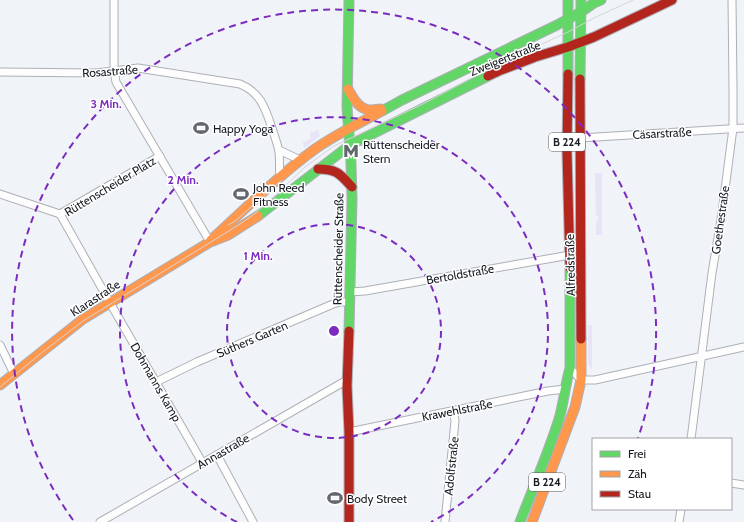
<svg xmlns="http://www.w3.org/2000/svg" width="744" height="522" viewBox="0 0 744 522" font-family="Cabin,sans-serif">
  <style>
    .green { fill: #e7e4f7 }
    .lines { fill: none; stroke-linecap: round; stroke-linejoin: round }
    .street-casing { stroke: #adb0b6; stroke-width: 9 }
    .fast-casing { stroke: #adb0b6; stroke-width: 11 }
    .slow-casing { stroke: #adb0b6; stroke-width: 11 }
    .jam-casing { stroke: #adb0b6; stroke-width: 11 }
    .street { stroke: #fdfdfe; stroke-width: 7 }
    .fast { stroke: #63d668; stroke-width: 9 }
    .slow { stroke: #ff974d; stroke-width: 9 }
    .jam { stroke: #b3261e; stroke-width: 9 }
    .tram { stroke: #d4d4d6; stroke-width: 1 }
    .ring { fill: none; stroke: #7b2cbf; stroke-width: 2; stroke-dasharray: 7 5 }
    .labels { text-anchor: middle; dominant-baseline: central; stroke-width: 3; stroke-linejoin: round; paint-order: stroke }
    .shield { fill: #fff; stroke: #5d5f65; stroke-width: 1 }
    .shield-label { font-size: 11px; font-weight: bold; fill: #171b23 }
    .street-label { font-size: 12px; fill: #171b23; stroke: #fff }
    .poi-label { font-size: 12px; fill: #171b23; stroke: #fff; text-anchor: start }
    .centre { fill: #7b2cbf; stroke: #fff; stroke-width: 2 }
    .ring-label { font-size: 12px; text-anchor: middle; font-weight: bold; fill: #7b2cbf; stroke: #fff; stroke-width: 3; stroke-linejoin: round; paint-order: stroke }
  </style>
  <rect width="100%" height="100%" fill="#f0f3f8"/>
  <!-- green -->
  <g class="green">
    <path d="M318,130L320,136L304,148L303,142L311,139L310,133Z"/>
    <path d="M595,173H602V235H596V221H598V216L596,215Z"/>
    <path d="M588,325H592V369H591L588,364Z"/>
  </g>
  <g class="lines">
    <defs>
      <g id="street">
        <path d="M114,0V71L116,82L210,242"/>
        <path d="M0,72L96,73L138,68L240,84C262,93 266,111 273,131C275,138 278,145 279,152C280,160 279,168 280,177"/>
        <path d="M580,138L744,128"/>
        <path d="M279,150L300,160"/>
        <path d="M0,194L60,214"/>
        <path d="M60,214L117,315L202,462"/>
        <path d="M60,214L160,156"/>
        <path d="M349,292L365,291L570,255"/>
        <path d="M0,345L14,374"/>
        <path d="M570,368L581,380H595L744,347"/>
        <path d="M156,382L197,362L333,304L340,302H349"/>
        <path d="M349,432L548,391L565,389"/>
        <path d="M691,439L712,273L721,220L733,128V88L732,0"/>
        <path d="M217,455L253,522"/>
        <path d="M731,483L744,485"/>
        <path d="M100,522L347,380"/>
        <path d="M445,522L455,421L453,410"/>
        <path d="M679,522L681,509"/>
      </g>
      <g id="fast">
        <path d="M568,74V0"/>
        <path d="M580,79L581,0"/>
        <path d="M382,111L402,100L557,25L581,12L594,3L601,0"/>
        <path d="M258,216L350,145L488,76"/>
        <path d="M349,331L352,199L351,163L347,107L349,0"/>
        <path d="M520,522C533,488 548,454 559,419C564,402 565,385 570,368V268"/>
      </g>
      <g id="slow">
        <path d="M348,89C353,98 359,110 371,110C374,110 378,109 381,109"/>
        <path d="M211,240C245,209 278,176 315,149C336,134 360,123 382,111"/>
        <path d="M0,385L83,319L210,242L228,235L258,216"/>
        <path d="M532,522L575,407L581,380V339"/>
      </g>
      <g id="jam">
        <path d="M568,74L567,152L570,268"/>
        <path d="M488,76L501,70L535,57L568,47L594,37L672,0"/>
        <path d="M580,79L581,339"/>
        <path d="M318,169C337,169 340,174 352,187"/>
        <path d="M349,331L347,386L349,432V522"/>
      </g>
    </defs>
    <!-- street casing -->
    <use href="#street" class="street-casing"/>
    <!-- fast casing -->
    <use href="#fast" class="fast-casing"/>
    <!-- slow casing -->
    <use href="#slow" class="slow-casing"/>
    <!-- jam casing -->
    <use href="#jam" class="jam-casing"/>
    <!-- street -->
    <use href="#street" class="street"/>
    <!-- fast -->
    <use href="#fast" class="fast"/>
    <!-- slow -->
    <use href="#slow" class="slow"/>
    <!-- jam -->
    <use href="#jam" class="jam"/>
    <!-- tram -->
    <g class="tram">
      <path d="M228,225L235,221L282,180"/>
      <path d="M0,387L44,351L83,321L240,224L253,215L267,203L305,167L334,146L423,104L494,66L568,32L594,18L633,0"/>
    </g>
  </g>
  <!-- distance rings -->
  <g class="ring">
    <circle cx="334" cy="331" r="107"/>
    <path d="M237 522A214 214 0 1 1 431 522"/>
    <path d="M73 520A322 322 0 1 1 638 438"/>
  </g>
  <!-- icons -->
  <defs>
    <symbol id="stadium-bare" viewBox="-9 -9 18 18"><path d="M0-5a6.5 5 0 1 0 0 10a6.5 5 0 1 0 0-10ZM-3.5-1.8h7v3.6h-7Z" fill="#63676e" stroke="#fff" stroke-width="2.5" paint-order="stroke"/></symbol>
    <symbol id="metro-bare" viewBox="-9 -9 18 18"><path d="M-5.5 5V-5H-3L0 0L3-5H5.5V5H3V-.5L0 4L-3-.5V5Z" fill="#63676e" stroke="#fff" stroke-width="2.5" paint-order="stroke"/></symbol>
  </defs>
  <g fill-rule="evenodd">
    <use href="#stadium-bare" x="190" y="117" width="22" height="22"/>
    <use href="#metro-bare" x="340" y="140" width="22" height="22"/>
    <use href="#stadium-bare" x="230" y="183" width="22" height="22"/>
    <use href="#stadium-bare" x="324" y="487" width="22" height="22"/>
  </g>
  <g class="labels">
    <!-- shield labels -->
    <g class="shield">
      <rect x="549" y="133" width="36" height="18" rx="3"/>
      <rect x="529" y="473" width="36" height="18" rx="3"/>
    </g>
    <g class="shield-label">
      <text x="567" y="142">B 224</text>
      <text x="547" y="482">B 224</text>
    </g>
    <!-- street labels -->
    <g class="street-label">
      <text transform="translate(505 58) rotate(-22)">Zweigertstraße</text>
      <text transform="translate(110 71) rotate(-4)">Rosastraße</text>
      <text transform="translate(662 133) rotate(-3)">Cäsarstraße</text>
      <text transform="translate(110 186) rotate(-31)">Rüttenscheider Platz</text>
      <text transform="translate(720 220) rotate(-82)">Goethestraße</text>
      <text transform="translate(338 249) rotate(-89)">Rüttenscheider Straße</text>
      <text transform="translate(570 265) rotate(-91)">Alfredstraße</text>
      <text transform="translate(460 274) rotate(-10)">Bertoldstraße</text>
      <text transform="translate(95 298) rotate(-33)">Klarastraße</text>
      <text transform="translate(252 339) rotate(-23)">Süthers Garten</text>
      <text transform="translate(156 382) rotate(60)">Dohmanns Kamp</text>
      <text transform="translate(457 410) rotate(-11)">Krawehlstraße</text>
      <text transform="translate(223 451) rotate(-30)">Annastraße</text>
      <text transform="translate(451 466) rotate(-84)">Adolfstraße</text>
    </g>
    <!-- poi labels -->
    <g class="poi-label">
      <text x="213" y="128">Happy Yoga</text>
      <text x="363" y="144">Rüttenscheider<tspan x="363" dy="14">Stern</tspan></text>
      <text x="253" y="187">John Reed<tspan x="253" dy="14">Fitness</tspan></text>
      <text x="347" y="498">Body Street</text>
    </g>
  </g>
  <circle cx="334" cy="331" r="6" class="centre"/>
  <g class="ring-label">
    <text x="106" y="108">3 Min.</text>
    <text x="183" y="184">2 Min.</text>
    <text x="258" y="260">1 Min.</text>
  </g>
  <!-- legend -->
  <rect x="592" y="438" width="140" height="72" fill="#ffffff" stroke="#a2a4a7"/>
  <rect x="600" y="451" width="20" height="6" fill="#63d668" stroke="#a2a4a7"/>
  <text x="628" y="458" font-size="12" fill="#171b23">Frei</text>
  <rect x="600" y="471" width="20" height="6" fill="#ff974d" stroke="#a2a4a7"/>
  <text x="628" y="478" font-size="12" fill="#171b23">Zäh</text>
  <rect x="600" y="491" width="20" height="6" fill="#b3261e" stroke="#a2a4a7"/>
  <text x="628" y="498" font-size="12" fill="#171b23">Stau</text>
</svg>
